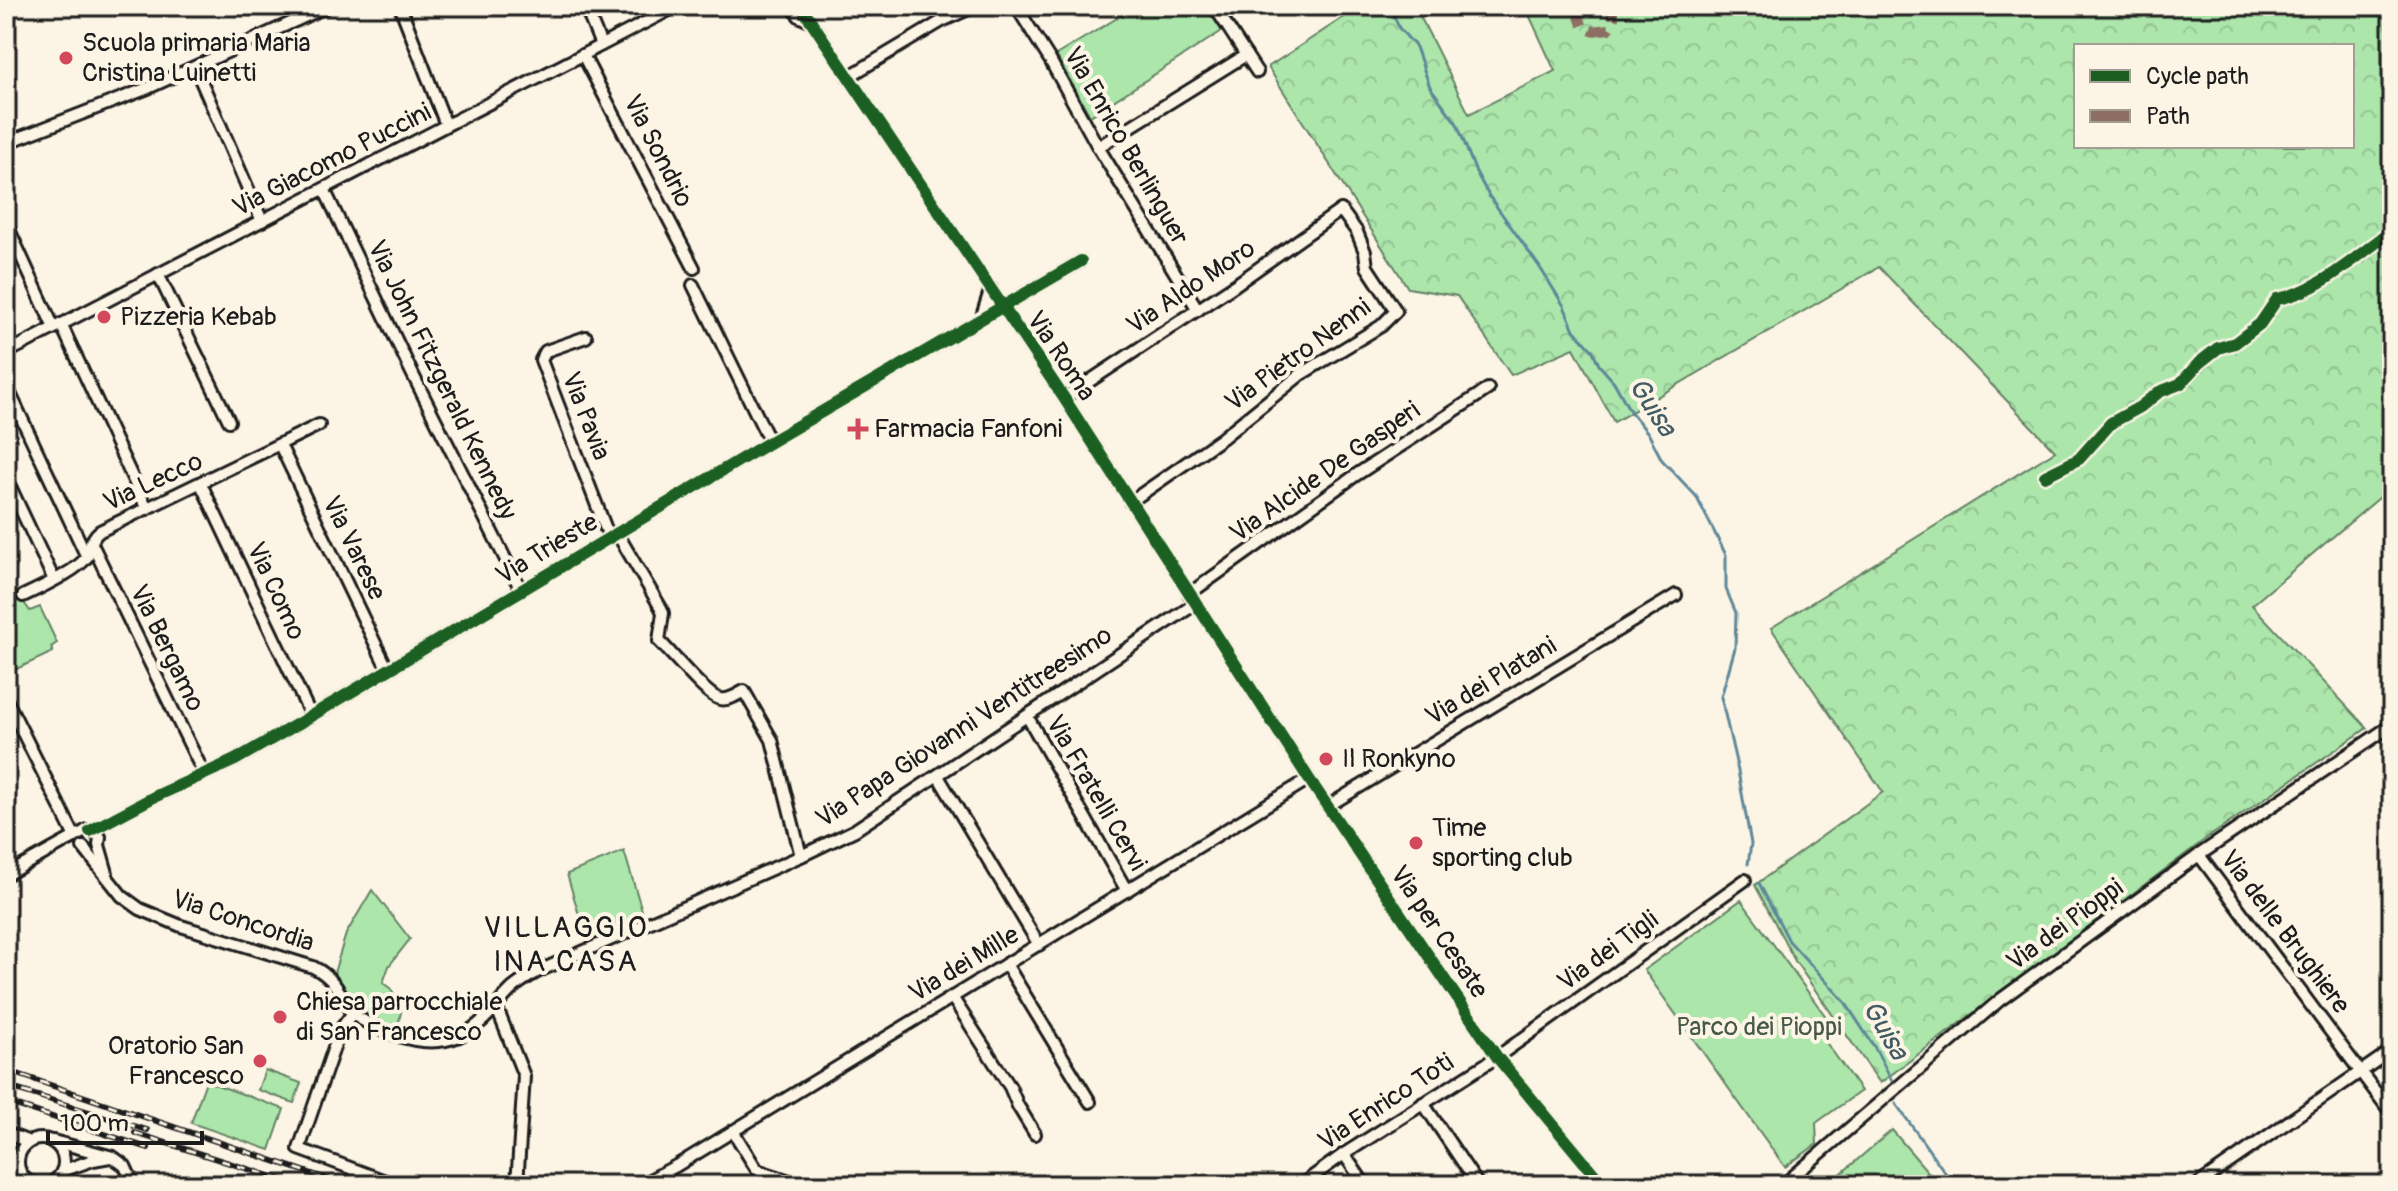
<svg xmlns="http://www.w3.org/2000/svg" width="2398" height="1191" viewBox="0 0 2398 1191" font-family="Pangolin,sans-serif">
  <style>
    .forest { fill: url(#forest-crowns); stroke: #648164; stroke-width: 2; fill-rule: evenodd }
    .park { fill: #ace6ab; stroke: #648164; stroke-width: 2 }
    .lines { fill: none; stroke-linecap: round; stroke-linejoin: round }
    .stream { stroke: #5e8799; stroke-width: 3 }
    .minor-casing { stroke: #1c1c1c; stroke-width: 16 }
    .minor { stroke: #fcf5e5; stroke-width: 10 }
    .rail-casing { stroke: #1c1c1c; stroke-width: 6 }
    .rail { stroke: #fcf5e5; stroke-width: 3; stroke-dasharray: 9; stroke-linecap: butt }
    .quiet { stroke: #8d6e63; stroke-width: 10; stroke-dasharray: 20 10; stroke-linecap: butt }
    .cycleway-casing { stroke: #fcf5e5; stroke-width: 17 }
    .cycleway { stroke: #1b5e20; stroke-width: 12 }
    .poi-dot { fill: #d1495b; stroke: #fcf5e5; stroke-width: 3 }
    .labels { text-anchor: middle; dominant-baseline: central; stroke-width: 8; stroke-linejoin: round; paint-order: stroke }
    .poi-label { font-size: 26px; fill: #1c1c1c; stroke: #fcf5e5; text-anchor: start }
    .street-label { font-size: 26px; fill: #1c1c1c; stroke: #fcf5e5 }
    .park-label { font-size: 26px; fill: #475947; stroke: #fcf5e5 }
    .water-label { font-size: 28px; font-style: italic; fill: #425b65; stroke: #fcf5e5 }
    .quarter-label { font-size: 30px; letter-spacing: 2px; fill: #1c1c1c; stroke: #fcf5e5 }
  </style>
  <defs>
    <pattern id="forest-crowns" width="20" height="18" patternUnits="userSpaceOnUse" patternTransform="scale(2)"><rect width="20" height="18" fill="#ace6ab"/><path d="M2 6a3 3 0 1 1 6 0M12 15a3 3 0 1 1 6 0" fill="none" stroke="#93c593"/></pattern>
  </defs>
  <rect width="100%" height="100%" fill="#fcf5e5"/>
  <filter id="ink" filterUnits="userSpaceOnUse"><feTurbulence type="fractalNoise" baseFrequency=".0125" numOctaves="2"/><feDisplacementMap in="SourceGraphic" scale="16" xChannelSelector="R" yChannelSelector="G"/><feConvolveMatrix kernelMatrix="1 2 1 2 8 2 1 2 1" color-interpolation-filters="sRGB"/></filter>
  <g filter="url(#ink)">
    <!-- forest -->
    <path class="forest" d="M1361,6H1415L1469,114L1555,71L1525,6H2392V487L2252,605L2367,728L2203,841L1880,1083L1795,961L1755,885L1883,792L1771,628L2055,451L1879,267L1614,422L1574,348L1511,375L1457,296L1408,288L1268,67ZM2076,46H2352V146H2076Z"/>
    <!-- park -->
    <g class="park">
      <path d="M1137,6H1205L1222,31L1090,116L1056,55Z"/>
      <path d="M20,597L30,611L40,607L57,643L51,647L53,652L6,674V604Z"/>
      <path d="M624,851L646,924L589,949L567,874Z"/>
      <path d="M372,890L410,939L389,966L383,983L390,988L402,1007L397,1032L358,1016L341,985L333,976L346,934Z"/>
      <path d="M1741,900L1832,1025L1820,1034L1861,1091L1816,1123L1817,1144L1785,1167L1644,970Z"/>
      <path d="M265,1070L301,1083L294,1103L258,1090Z"/>
      <path d="M206,1081L284,1109L270,1150L191,1123Z"/>
      <path d="M1892,1130L1939,1185H1830L1829,1184Z"/>
    </g>
    <g class="lines">
      <!-- stream -->
      <g class="stream">
        <path d="M1390,6L1399,28L1416,47L1430,87L1457,124L1475,170L1489,196L1539,266L1564,306L1574,330L1593,351L1599,365L1614,382L1630,411L1648,433L1662,460L1696,496L1726,555V589L1736,613L1735,648L1721,697L1738,771L1751,844L1748,864"/>
        <path d="M1759,883L1789,941L1845,1002L1875,1048L1892,1081"/>
        <path d="M1896,1104L1954,1185"/>
      </g>
      <defs>
        <g id="minor">
          <path d="M291,6L297,20"/>
          <path d="M400,6L446,125"/>
          <path d="M585,6L601,45"/>
          <path d="M792,6L799,16L811,22"/>
          <path d="M801,6L1064,398L1309,779L1497,1057L1603,1185"/>
          <path d="M1016,6L1050,60L1098,147L1198,310"/>
          <path d="M1214,6L1257,72"/>
          <path d="M583,55L694,268"/>
          <path d="M195,67L262,221"/>
          <path d="M848,77L942,21L975,6"/>
          <path d="M6,143L148,88L328,6"/>
          <path d="M1098,147L1246,55"/>
          <path d="M324,189L412,373L521,590"/>
          <path d="M6,223L54,328"/>
          <path d="M158,274L229,421"/>
          <path d="M693,285L770,442"/>
          <path d="M981,319L991,288"/>
          <path d="M61,324L147,509"/>
          <path d="M586,337L546,351L541,360L609,537"/>
          <path d="M6,353L677,6"/>
          <path d="M6,385L87,557"/>
          <path d="M1064,398L1235,285L1341,210L1357,232L1365,252L1367,267L1396,311L1381,326L1300,375L1222,438L1130,502"/>
          <path d="M280,445L388,670"/>
          <path d="M6,478L54,580"/>
          <path d="M201,484L311,716"/>
          <path d="M617,533L661,608L663,613L659,641C672,653 706,696 720,699C728,701 737,695 744,691L772,740L801,856"/>
          <path d="M91,542L204,774"/>
          <path d="M1189,594L1356,475L1488,389"/>
          <path d="M23,596C38,589 76,571 85,559C93,549 89,539 100,531L319,425"/>
          <path d="M6,699L75,837"/>
          <path d="M1027,716L1127,891"/>
          <path d="M938,776L1039,945"/>
          <path d="M1328,806L1676,595"/>
          <path d="M90,831L154,797L235,760L301,722L770,442L1081,261"/>
          <path d="M83,847L122,896L140,909L181,926L313,967C335,978 340,993 352,1014"/>
          <path d="M2199,855L2392,1114"/>
          <path d="M6,875L87,830L94,832L100,837L99,845L107,873"/>
          <path d="M1006,964L1090,1102"/>
          <path d="M952,997L1010,1087L1018,1106L1035,1134"/>
          <path d="M496,1006L524,1076L517,1185"/>
          <path d="M352,1014C393,1039 444,1058 483,1020C494,1010 502,998 513,988C521,981 530,976 539,971L801,856L855,830L1195,604"/>
          <path d="M352,1014L340,1030L299,1149L396,1185"/>
          <path d="M1423,1103L1478,1185"/>
          <path d="M733,1131L757,1170L802,1185"/>
          <path d="M6,1133L29,1142"/>
          <circle cx="41" cy="1162" r="23"/>
          <path d="M53,1141L113,1157L125,1166L134,1185"/>
          <path d="M1344,1154L1365,1185"/>
          <path d="M62,1171L93,1160L110,1157"/>
          <path d="M640,1185L676,1166L1309,779"/>
          <path d="M1301,1185L1344,1154L1497,1057L1745,880"/>
          <path d="M1783,1185L2000,1000L2199,855L2392,725"/>
          <path d="M2197,1185L2392,1050"/>
        </g>
      </defs>
      <!-- minor casing -->
      <use href="#minor" class="minor-casing"/>
      <!-- minor -->
      <use href="#minor" class="minor"/>
      <defs>
        <g id="rail">
          <path d="M6,1070L345,1185"/>
          <path d="M6,1086L147,1130"/>
          <path d="M6,1102L148,1148"/>
          <path d="M135,1133L298,1185"/>
        </g>
      </defs>
      <!-- rail casing -->
      <use href="#rail" class="rail-casing"/>
      <!-- rail -->
      <use href="#rail" class="rail"/>
      <!-- quiet -->
      <path class="quiet" d="M1580,6L1579,17L1583,27L1592,31L1609,29L1614,18L1610,6"/>
      <defs>
        <g id="cycleway">
          <path d="M801,6L1064,398L1309,779L1497,1057L1603,1185"/>
          <path d="M2045,476L2079,459L2111,423L2140,407L2159,392L2180,384L2199,363L2218,348L2235,343L2260,324L2277,299C2321,291 2356,256 2392,231"/>
          <path d="M90,831L154,797L235,760L301,722L770,442L1081,261"/>
        </g>
      </defs>
      <!-- cycleway casing -->
      <use href="#cycleway" class="cycleway-casing"/>
      <!-- cycleway -->
      <use href="#cycleway" class="cycleway"/>
    </g>
  </g>
  <!-- markers -->
  <g class="poi-dot">
    <circle cx="66" cy="58" r="8"/>
    <circle cx="104" cy="317" r="8"/>
    <path d="M854 417h8v8h8v8h-8v8h-8v-8h-8v-8h8z"/>
    <circle cx="1326" cy="759" r="8"/>
    <circle cx="1416" cy="843" r="8"/>
    <circle cx="280" cy="1017" r="8"/>
    <circle cx="260" cy="1061" r="8"/>
  </g>
  <g class="labels">
    <!-- poi labels -->
    <g class="poi-label">
      <text x="82" y="43">Scuola primaria Maria<tspan x="82" dy="30">Cristina Luinetti</tspan></text>
      <text x="120" y="317">Pizzeria Kebab</text>
      <text x="874" y="429">Farmacia Fanfoni</text>
      <text x="1342" y="759">Il Ronkyno</text>
      <text x="1432" y="828">Time<tspan x="1432" dy="30">sporting club</tspan></text>
      <text x="296" y="1002">Chiesa parrocchiale<tspan x="296" dy="30">di San Francesco</tspan></text>
      <text x="244" y="1046" text-anchor="end">Oratorio San<tspan x="244" dy="30">Francesco</tspan></text>
    </g>
    <!-- street labels -->
    <g class="street-label">
      <text transform="translate(1126 146) rotate(60)">Via Enrico Berlinguer</text>
      <text transform="translate(658 151) rotate(63)">Via Sondrio</text>
      <text transform="translate(332 160) rotate(-27)">Via Giacomo Puccini</text>
      <text transform="translate(1191 287) rotate(-34)">Via Aldo Moro</text>
      <text transform="translate(1298 355) rotate(-36)">Via Pietro Nenni</text>
      <text transform="translate(1061 356) rotate(56)">Via Roma</text>
      <text transform="translate(442 380) rotate(64)">Via John Fitzgerald Kennedy</text>
      <text transform="translate(586 416) rotate(69)">Via Pavia</text>
      <text transform="translate(1325 472) rotate(-35)">Via Alcide De Gasperi</text>
      <text transform="translate(153 482) rotate(-25)">Via Lecco</text>
      <text transform="translate(354 548) rotate(64)">Via Varese</text>
      <text transform="translate(547 549) rotate(-31)">Via Trieste</text>
      <text transform="translate(276 591) rotate(65)">Via Como</text>
      <text transform="translate(167 648) rotate(64)">Via Bergamo</text>
      <text transform="translate(1491 681) rotate(-31)">Via dei Platani</text>
      <text transform="translate(964 727) rotate(-33)">Via Papa Giovanni Ventitreesimo</text>
      <text transform="translate(1096 793) rotate(60)">Via Fratelli Cervi</text>
      <text transform="translate(243 921) rotate(18)">Via Concordia</text>
      <text transform="translate(2065 925) rotate(-36)">Via dei Pioppi</text>
      <text transform="translate(1439 932) rotate(56)">Via per Cesate</text>
      <text transform="translate(2285 932) rotate(53)">Via delle Brughiere</text>
      <text transform="translate(1608 951) rotate(-36)">Via dei Tigli</text>
      <text transform="translate(964 964) rotate(-31)">Via dei Mille</text>
      <text transform="translate(1386 1102) rotate(-33)">Via Enrico Toti</text>
    </g>
    <!-- park labels -->
    <g class="park-label">
      <text x="1759" y="1027">Parco dei Pioppi</text>
    </g>
    <!-- water labels -->
    <g class="water-label">
      <text transform="translate(1652 407) rotate(57)">Guisa</text>
      <text transform="translate(1885 1030) rotate(60)">Guisa</text>
    </g>
    <!-- quarter labels -->
    <g class="quarter-label">
      <text x="566" y="927">VILLAGGIO<tspan x="566" dy="34">INA CASA</tspan></text>
    </g>
  </g>
  <!-- margin -->
  <rect width="2398" height="1191" fill="none" stroke="#fcf5e5" stroke-width="32"/>
  <rect x="16" y="16" width="2366" height="1159" fill="none" stroke="#1c1c1c" stroke-width="3" filter="url(#ink)"/>
  <!-- legend -->
  <rect x="2074" y="44" width="280" height="104" fill="#fcf5e5" stroke="#a29e95" stroke-width="2"/>
  <rect x="2090" y="70" width="40" height="12" fill="#1b5e20" stroke="#a29e95" stroke-width="2"/>
  <text x="2146" y="84" font-size="24" fill="#1c1c1c">Cycle path</text>
  <rect x="2090" y="110" width="40" height="12" fill="#8d6e63" stroke="#a29e95" stroke-width="2"/>
  <text x="2146" y="124" font-size="24" fill="#1c1c1c">Path</text>
  <!-- scale -->
  <path d="M48 1131v12h154v-12" fill="none" stroke="#1c1c1c" stroke-width="4"/>
  <text x="60" y="1131" font-size="24" fill="#1c1c1c" stroke="#fcf5e5" stroke-width="6" paint-order="stroke">100 m</text>
</svg>
